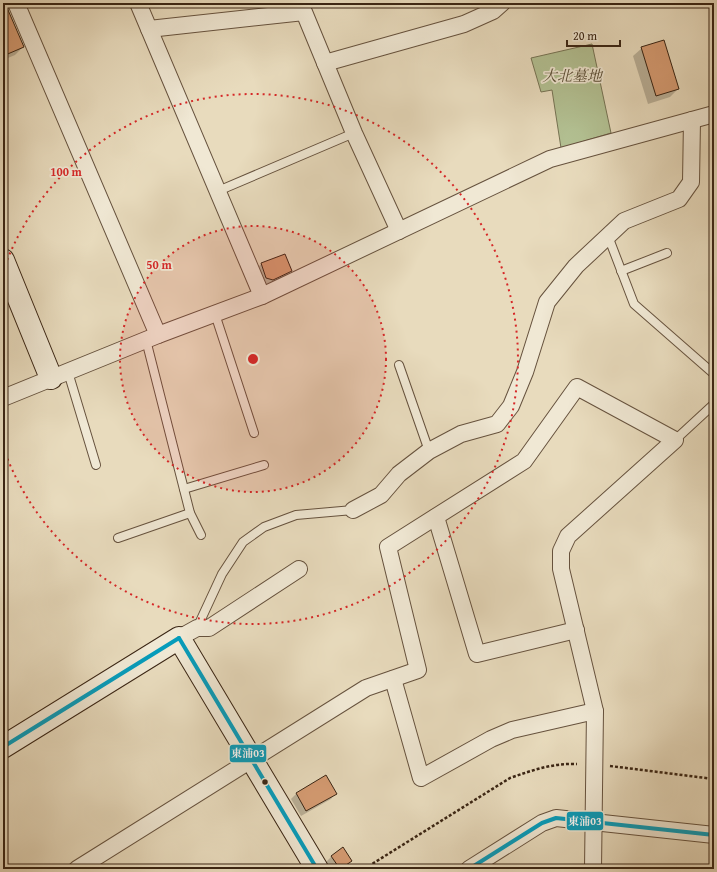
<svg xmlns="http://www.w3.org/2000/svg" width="717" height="872" viewBox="0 0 717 872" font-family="'Gentium Book Plus','Noto Serif JP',serif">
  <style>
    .green { fill: #b3c193; stroke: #767354 }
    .shadow { fill: #0003 }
    .building { fill: #d59b72; stroke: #3a2514 }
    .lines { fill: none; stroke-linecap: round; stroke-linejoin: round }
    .lane-casing { stroke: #66523e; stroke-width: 10 }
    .street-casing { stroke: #66523e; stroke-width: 18 }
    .secondary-casing { stroke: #3a2514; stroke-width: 24 }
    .path { stroke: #3a2514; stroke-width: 2.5; stroke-dasharray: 3 2; stroke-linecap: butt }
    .lane { stroke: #f0e8d4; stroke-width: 8 }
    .street { stroke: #f0e8d4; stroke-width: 16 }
    .secondary { stroke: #f0e8d4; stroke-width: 22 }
    .bus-1-casing { stroke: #f0e8d4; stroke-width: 7 }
    .bus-1 { stroke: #069cbb; stroke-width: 4 }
    .ring { fill: none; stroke: #d62828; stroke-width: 2; stroke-dasharray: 2 4 }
    .bus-dot { fill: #3a2514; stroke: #f0e8d4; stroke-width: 1.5 }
    .labels { text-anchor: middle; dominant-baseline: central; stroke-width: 3.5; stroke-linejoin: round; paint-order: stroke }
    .park-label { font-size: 15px; font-style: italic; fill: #584c34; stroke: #f0e8d4 }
    .centre { fill: #d62828; stroke: #f0e8d4; stroke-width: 2 }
    .ring-label { font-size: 12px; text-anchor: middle; font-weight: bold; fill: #d62828; stroke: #f0e8d4; stroke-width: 3.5; stroke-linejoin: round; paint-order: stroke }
    .line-badge { stroke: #f0e8d4; stroke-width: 1.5 }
    .badge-label { font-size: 11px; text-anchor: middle; font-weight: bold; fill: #fff }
  </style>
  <rect width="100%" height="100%" fill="#e8dbbd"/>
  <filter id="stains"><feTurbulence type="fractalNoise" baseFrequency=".005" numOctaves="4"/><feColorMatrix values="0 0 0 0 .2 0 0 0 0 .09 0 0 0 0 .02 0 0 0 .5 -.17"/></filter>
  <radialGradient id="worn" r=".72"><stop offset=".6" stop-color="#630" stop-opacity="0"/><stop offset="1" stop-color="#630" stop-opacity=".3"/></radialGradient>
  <!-- green -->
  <path class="green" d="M592,44L611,133L561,148L552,90L541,92L531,58Z"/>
  <!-- shadow -->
  <g class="shadow">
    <path d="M3,3H4L23,47L15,55L3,60Z"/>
    <path d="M161,3H207L197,7L179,8Z"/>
    <path d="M642,48L678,89L670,97L648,104L633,56Z"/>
    <path d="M284,256L291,271L283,279L264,288L253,272L261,264Z"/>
    <path d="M297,793H336L331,799L301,816L291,799Z"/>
    <path d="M332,856L351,860L341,869H331L326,862Z"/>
  </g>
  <!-- building -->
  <g class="building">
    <path d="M3,3H5L24,47L3,56Z"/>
    <path d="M664,40L679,89L656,96L641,47Z"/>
    <path d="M285,254L292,271L273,280L266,278L261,263Z"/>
    <path d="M326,775L337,794L306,811L296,793Z"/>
    <path d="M343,847L352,861L340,869L331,856Z"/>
  </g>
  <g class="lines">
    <defs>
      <g id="lane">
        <path d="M218,191L354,133"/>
        <path d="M608,236L634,304L714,374"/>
        <path d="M621,271L667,253"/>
        <path d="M215,314L254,433"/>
        <path d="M146,340L190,513L201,535"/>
        <path d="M399,365L429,451"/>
        <path d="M68,372L96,465"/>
        <path d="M675,440L714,404"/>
        <path d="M184,489L264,465"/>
        <path d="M118,538L190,513"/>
        <path d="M197,628L222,574L243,542L264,527L296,515L353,510"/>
      </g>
      <g id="street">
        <path d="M16,3L158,335"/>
        <path d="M138,3L262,296"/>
        <path d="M149,29L304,12L354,133L399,231"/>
        <path d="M325,63L464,24L493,11L502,3"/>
        <path d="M3,398L158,335L262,296L550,159L714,114"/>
        <path d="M353,510L381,495L399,474L429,451L461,434L497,424L511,406L525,372L547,302L576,266L624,221L679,199L691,182L692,120"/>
        <path d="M436,517L477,654L576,630"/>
        <path d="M179,638L197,628H209L299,569"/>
        <path d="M393,679L421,778L491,739L512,730L595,711"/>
        <path d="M77,869L366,688L418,670L388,547L524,461L577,387L675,440L568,536L561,551V569L595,711L593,869"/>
        <path d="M469,869L542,823L556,818L714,835"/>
      </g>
      <g id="secondary">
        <path d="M3,260L51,378"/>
        <path d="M3,747L179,638L317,869"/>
      </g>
    </defs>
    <!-- lane casing -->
    <use href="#lane" class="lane-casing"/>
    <!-- street casing -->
    <use href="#street" class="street-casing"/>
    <!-- secondary casing -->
    <use href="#secondary" class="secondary-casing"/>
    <!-- path -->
    <g class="path">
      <path d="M610,766L714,779"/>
      <path d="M364,869L510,778C533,770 553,763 577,764"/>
    </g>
    <!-- lane -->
    <use href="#lane" class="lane"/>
    <!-- street -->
    <use href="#street" class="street"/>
    <!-- secondary -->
    <use href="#secondary" class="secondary"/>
    <defs>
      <g id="bus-1">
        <path d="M179,638L317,869"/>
        <path d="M3,747L179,638"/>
        <path d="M469,869L542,823L556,818L714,835"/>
      </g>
    </defs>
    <!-- bus-1 casing -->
    <use href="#bus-1" class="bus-1-casing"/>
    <!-- bus-1 -->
    <use href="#bus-1" class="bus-1"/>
  </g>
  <!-- distance rings -->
  <circle cx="253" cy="359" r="133" fill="#d62828" fill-opacity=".12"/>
  <g class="ring">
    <circle cx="253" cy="359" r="133"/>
    <path d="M3 271A265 265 0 1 1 3 447"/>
  </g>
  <!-- markers -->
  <circle class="bus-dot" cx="265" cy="782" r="3.5"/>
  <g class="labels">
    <!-- park labels -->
    <g class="park-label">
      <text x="572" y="75">大北墓地</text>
    </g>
  </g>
  <circle cx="253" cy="359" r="6" class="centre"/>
  <g class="ring-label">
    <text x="66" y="176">100 m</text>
    <text x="159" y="269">50 m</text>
  </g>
  <g class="line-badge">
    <rect x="229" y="744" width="38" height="19" rx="4" fill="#069cbb"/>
    <rect x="566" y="811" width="38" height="20" rx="4" fill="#069cbb"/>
  </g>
  <g class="badge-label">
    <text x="248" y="757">東浦03</text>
    <text x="585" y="825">東浦03</text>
  </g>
  <!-- margin -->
  <rect width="717" height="872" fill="none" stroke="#e8dbbd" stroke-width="16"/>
  <rect x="4" y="4" width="709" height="864" fill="none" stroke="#3a2514" stroke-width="2"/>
  <rect x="8" y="8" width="701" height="856" fill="none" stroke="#3a2514"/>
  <!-- scale -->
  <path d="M567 40v6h53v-6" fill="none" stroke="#3a2514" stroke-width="2"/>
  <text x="573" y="40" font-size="12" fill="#3a2514" stroke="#f0e8d4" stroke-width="3" paint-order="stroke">20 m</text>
  <rect width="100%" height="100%" filter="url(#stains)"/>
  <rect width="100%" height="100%" fill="url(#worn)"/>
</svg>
